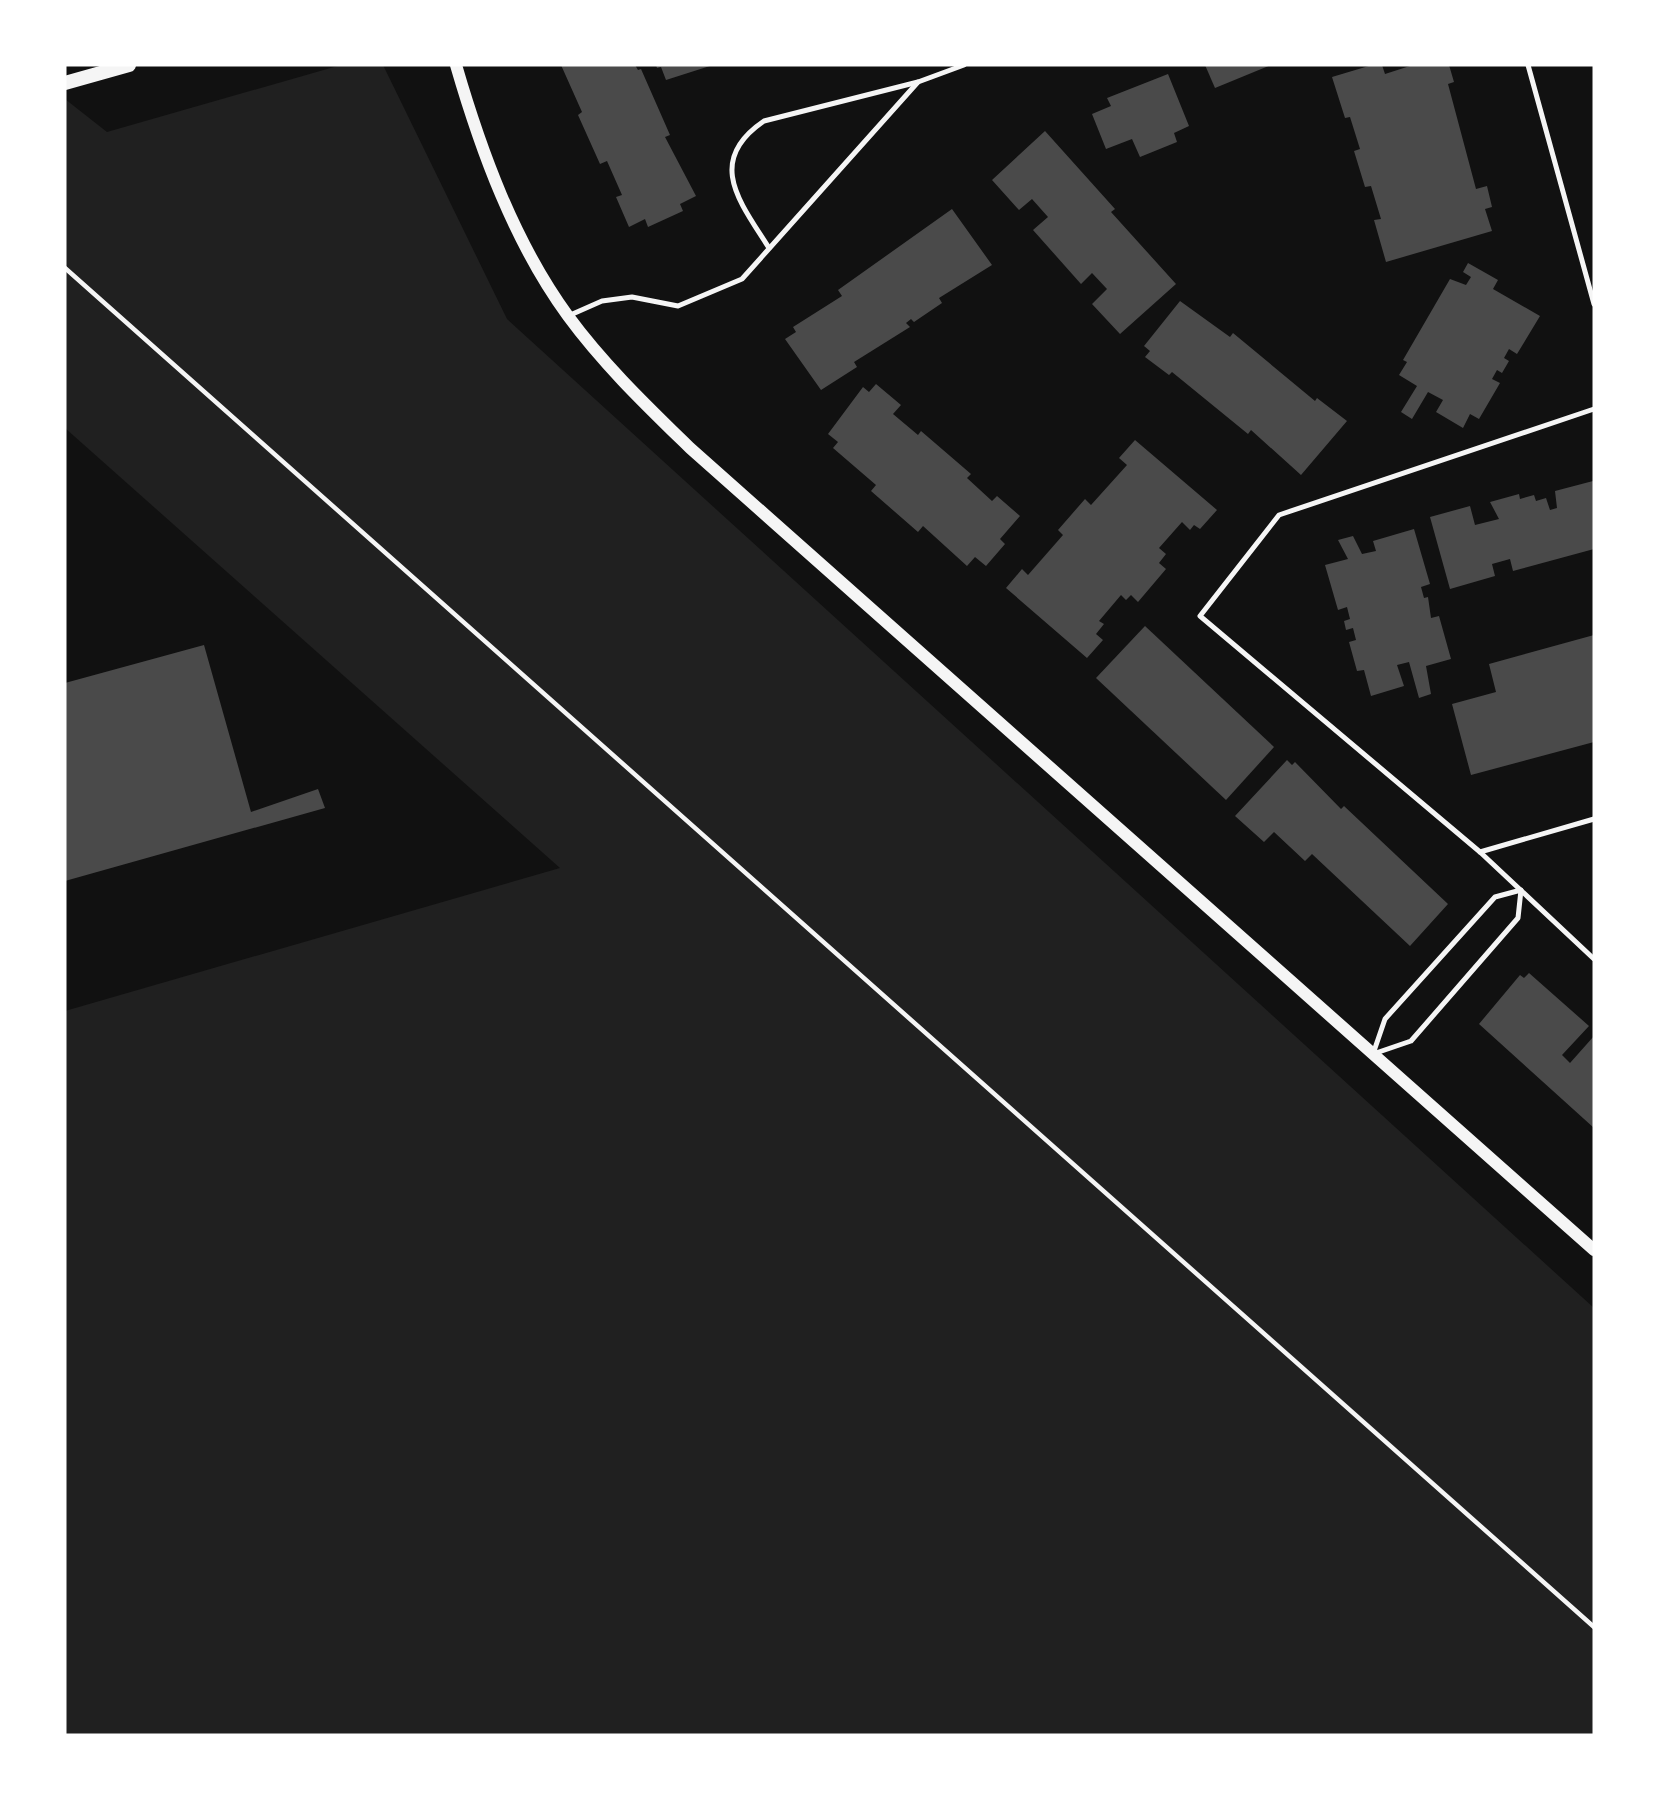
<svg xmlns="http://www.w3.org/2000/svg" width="1659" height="1800" viewBox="0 0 1659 1800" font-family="'Sofia Sans Condensed',sans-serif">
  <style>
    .green { fill: #202020 }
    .building { fill: #4a4a4a }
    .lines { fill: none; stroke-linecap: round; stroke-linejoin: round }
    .path { stroke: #f5f5f5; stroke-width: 4.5 }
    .service { stroke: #f5f5f5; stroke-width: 5 }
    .tertiary { stroke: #f5f5f5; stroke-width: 12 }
    .secondary { stroke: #f5f5f5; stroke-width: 14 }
  </style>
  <rect width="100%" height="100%" fill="#111"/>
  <!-- green -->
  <path class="green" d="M341,65H383L507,319L1594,1308V1735H65V1011L560,868L65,428V99L107,132Z"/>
  <!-- building -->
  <g class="building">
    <path d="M561,65H635L638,70L641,69L670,135L665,137L696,196L680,204L683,211L648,227L645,219L629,227L616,197L622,195L607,161L600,164L578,115L582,112Z"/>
    <path d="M656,65H713L666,80L661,67L657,68Z"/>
    <path d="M1205,65H1271L1215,88Z"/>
    <path d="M1372,65H1382L1385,74L1413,65H1449L1454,82L1448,84L1476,189L1487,186L1492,207L1485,209L1492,231L1386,262L1374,220L1381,219L1371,186L1365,187L1354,151L1360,149L1350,117L1345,118L1332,77Z"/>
    <path d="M1168,74L1189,126L1174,133L1177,142L1140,157L1132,139L1106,149L1092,114L1111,106L1107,98Z"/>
    <path d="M1045,131L1115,209L1111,212L1176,284L1120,334L1092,304L1107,289L1092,273L1081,284L1033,230L1048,217L1032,199L1019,210L992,180Z"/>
    <path d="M952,209L992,265L939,298L942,303L914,322L911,319L906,323L910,327L854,362L857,367L821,390L785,339L796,332L793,327L842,296L838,290Z"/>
    <path d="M1468,263L1498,280L1493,289L1540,316L1517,354L1509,349L1504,358L1509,361L1502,373L1497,370L1492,379L1500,383L1479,419L1470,414L1463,428L1436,412L1443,400L1428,392L1412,419L1401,412L1417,386L1399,375L1407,362L1403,360L1450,279L1466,285L1471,277L1463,272Z"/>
    <path d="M1180,301L1230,337L1233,333L1315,401L1317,398L1347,421L1301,475L1251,430L1248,434L1172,372L1169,375L1145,357L1150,351L1144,346Z"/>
    <path d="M876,384L901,405L893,414L918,435L921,431L971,474L967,478L992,501L997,496L1020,516L1000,539L1005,544L986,566L975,557L967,566L923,526L918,532L871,491L876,485L833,448L838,442L828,434L863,387L869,392Z"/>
    <path d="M1135,440L1217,510L1200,529L1194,525L1190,530L1182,522L1159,548L1166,554L1159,563L1166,569L1138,602L1131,595L1126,600L1121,595L1099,621L1104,624L1096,634L1103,640L1087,658L1006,588L1022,569L1028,575L1063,535L1058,530L1085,499L1091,505L1127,465L1119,458Z"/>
    <path d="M1593,481L1594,549L1513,571L1510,559L1492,564L1495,576L1450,589L1430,517L1470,506L1475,525L1499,519L1490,502L1519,494L1520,499L1534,495L1536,501L1546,498L1550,510L1557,508L1555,491Z"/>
    <path d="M1414,529L1430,584L1421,587L1424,598L1428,597L1431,618L1439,616L1451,659L1426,666L1431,694L1419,698L1409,662L1397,665L1404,686L1371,696L1364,670L1357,671L1349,642L1356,640L1353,628L1346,630L1344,621L1350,619L1347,607L1338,610L1325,565L1348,559L1338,540L1353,536L1362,554L1376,551L1373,541Z"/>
    <path d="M1145,626L1274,747L1226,800L1096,678Z"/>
    <path d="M1594,635V742L1471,775L1452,704L1496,692L1489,664Z"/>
    <path d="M204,645L251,812L318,789L325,808L65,881V683Z"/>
    <path d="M1287,760L1292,765L1295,762L1341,809L1344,806L1448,904L1410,946L1312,854L1305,861L1274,832L1264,842L1235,816Z"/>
    <path d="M1529,973L1589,1026L1562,1055L1570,1063L1594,1036V1128L1479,1024L1520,975L1524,978Z"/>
  </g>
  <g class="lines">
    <!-- path -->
    <path class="path" d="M65,268L1594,1627"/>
    <!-- service -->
    <g class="service">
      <path d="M1528,65L1594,304"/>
      <path d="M769,248C740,202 705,161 764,121L918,82"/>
      <path d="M568,316L602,301L632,297L678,306L742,279L918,82L964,65"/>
      <path d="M1594,409L1279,515L1200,616L1480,852L1594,959"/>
      <path d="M1480,852L1594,819"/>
      <path d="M1521,890L1518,918L1411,1041L1373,1054L1385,1019L1495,897Z"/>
    </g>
    <!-- tertiary -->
    <path class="tertiary" d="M456,65C481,151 514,242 568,316C604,365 647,406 690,448L1594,1250"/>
    <!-- secondary -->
    <path class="secondary" d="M65,83L129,65"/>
  </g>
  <!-- border -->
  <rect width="1659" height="1800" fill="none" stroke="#ffffff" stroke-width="133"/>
</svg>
